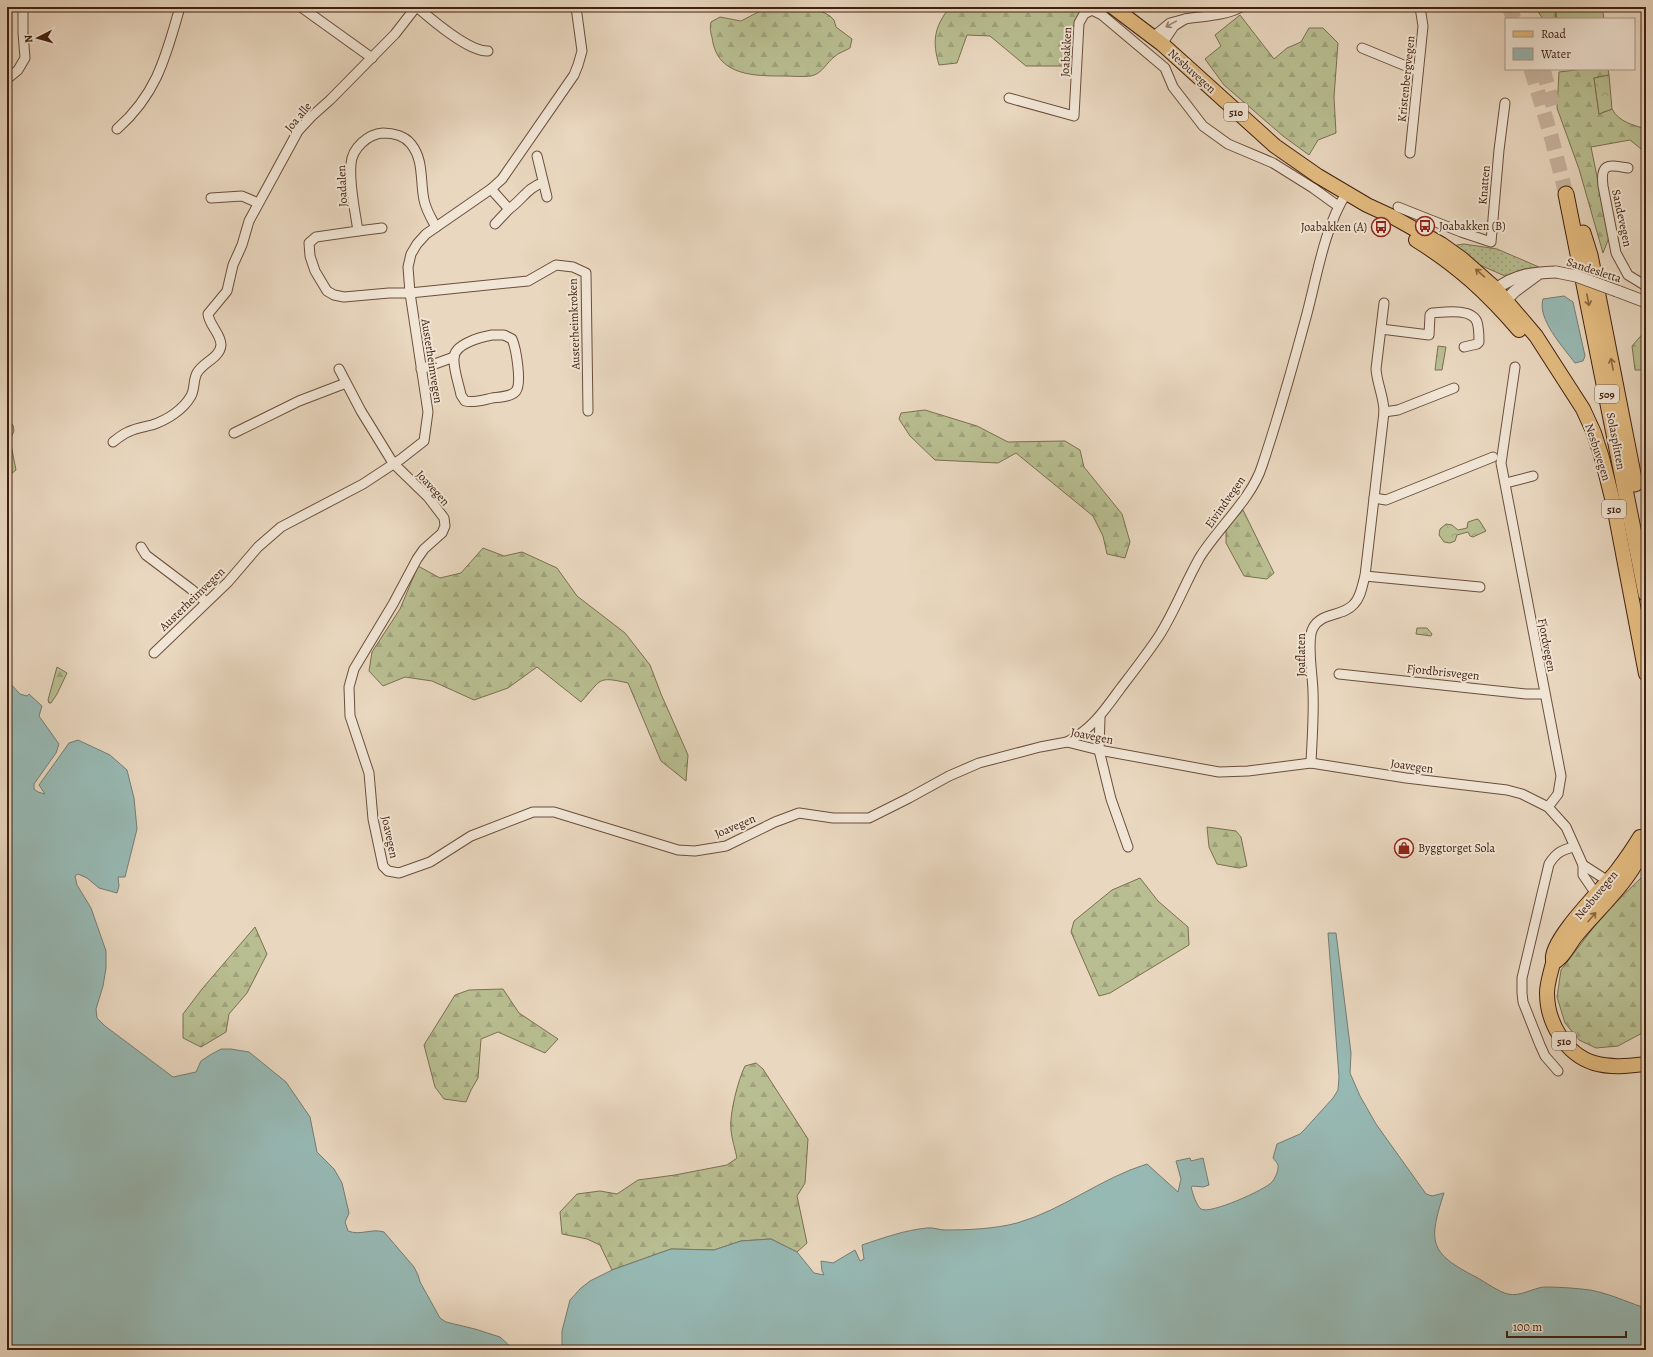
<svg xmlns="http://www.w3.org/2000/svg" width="1653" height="1357" viewBox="0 0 1653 1357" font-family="Alegreya,serif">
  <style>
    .grass { fill: url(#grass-dots); stroke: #7c6f50 }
    .forest { fill: url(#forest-firs); stroke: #7c6f50 }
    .park { fill: url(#park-crowns); stroke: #7c6f50 }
    .garden { fill: #b8be91; stroke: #7c6f50 }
    .water { fill: #97b9b4; stroke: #757c72 }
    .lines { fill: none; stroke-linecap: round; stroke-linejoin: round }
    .trunk-tunnel { stroke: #c7b29c; stroke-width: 15; stroke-dasharray: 15 8; stroke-linecap: butt }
    .minor-casing { stroke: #6b4e3b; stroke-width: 11 }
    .tertiary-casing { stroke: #6b4e3b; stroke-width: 13 }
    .primary-casing { stroke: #41200f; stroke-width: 16 }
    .trunk-casing { stroke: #41200f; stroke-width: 17 }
    .minor { stroke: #f1e5d5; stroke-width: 9 }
    .tertiary { stroke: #f1e5d5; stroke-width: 11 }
    .primary { stroke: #e4bc80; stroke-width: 14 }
    .trunk { stroke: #e4bc80; stroke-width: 15 }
    .tertiary-bridge-casing { stroke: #6b4e3b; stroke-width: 13; stroke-linecap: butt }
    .tertiary-bridge { stroke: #f1e5d5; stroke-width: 11 }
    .oneway { stroke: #998272 }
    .oneway2 { stroke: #8a6642 }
    .labels { text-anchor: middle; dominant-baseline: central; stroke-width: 4; stroke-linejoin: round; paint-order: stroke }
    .shield { fill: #f1e5d5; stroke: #765b4a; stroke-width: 1 }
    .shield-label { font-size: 11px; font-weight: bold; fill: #41200f }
    .street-label { font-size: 12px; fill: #41200f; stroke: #f1e5d5 }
    .poi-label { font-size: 12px; fill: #41200f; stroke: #f1e5d5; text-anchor: start }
  </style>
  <defs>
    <pattern id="grass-dots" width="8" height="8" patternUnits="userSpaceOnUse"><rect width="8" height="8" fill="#b8be91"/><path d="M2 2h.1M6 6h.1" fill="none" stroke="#9fa37c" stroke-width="1.8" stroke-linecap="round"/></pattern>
    <pattern id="forest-firs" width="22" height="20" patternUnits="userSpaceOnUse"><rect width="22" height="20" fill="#b8be91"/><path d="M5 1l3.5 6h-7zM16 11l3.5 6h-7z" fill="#9fa37c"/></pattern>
    <pattern id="park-crowns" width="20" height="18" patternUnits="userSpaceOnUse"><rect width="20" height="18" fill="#b8be91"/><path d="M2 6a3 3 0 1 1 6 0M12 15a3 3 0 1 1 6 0" fill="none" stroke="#9fa37c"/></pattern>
  </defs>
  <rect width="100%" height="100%" fill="#e9d7bf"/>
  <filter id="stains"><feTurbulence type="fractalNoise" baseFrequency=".005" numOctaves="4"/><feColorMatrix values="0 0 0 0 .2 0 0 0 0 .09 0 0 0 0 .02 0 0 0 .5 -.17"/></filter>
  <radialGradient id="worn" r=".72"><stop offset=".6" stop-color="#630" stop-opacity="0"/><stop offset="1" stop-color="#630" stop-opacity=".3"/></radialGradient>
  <!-- grass -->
  <path class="grass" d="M1464,244L1497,249L1539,267L1524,269L1505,276L1473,262L1453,248L1457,245Z"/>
  <!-- forest -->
  <g class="forest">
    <path d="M773,7H814L830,16L834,20L836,27L852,39L850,48C845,51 838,53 834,57C827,62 822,74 811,76C802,77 792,76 783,76C756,76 720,76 713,43C712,35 709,31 711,22L720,17L741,21L764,9Z"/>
    <path d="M950,7H1083L1073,28L1072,66H1026L990,36L967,35L957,63L939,65C932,41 934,27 950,7Z"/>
    <path d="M1535,7H1555L1556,19H1543Z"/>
    <path d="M1240,15L1274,59L1287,48L1301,42L1309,28H1323L1338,43L1334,97L1336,133L1318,140L1309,155L1283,136L1224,85L1205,59L1221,46L1215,35Z"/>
    <path d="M1584,69H1608L1609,75L1594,78L1599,114L1612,109C1619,122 1633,125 1646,129V153L1630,140L1591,147L1603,206L1610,235L1603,253L1579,169L1557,108L1559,72Z"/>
    <path d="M1646,330V370H1635L1632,346Z"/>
    <path d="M925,410L977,426L1008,442L1065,441L1080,450L1084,467L1122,514L1130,542L1125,558L1107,554L1103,536L1093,516L1016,453L998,463L935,460L910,436L899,419L901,413Z"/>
    <path d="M7,420L13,425L14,431L10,440L16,470L7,477Z"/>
    <path d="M1243,510L1274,573L1267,579L1244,576L1226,543V529Z"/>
    <path d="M483,548L504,556L522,552L557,568L577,596L625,633L650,665L661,694L688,755L686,781L661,761L628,683C597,676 602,679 581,702L537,667L508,688L474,700L432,681L405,677L383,686L369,671L372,652L400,609L418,566L440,578L461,573Z"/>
    <path d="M57,667L67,673L57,694L51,703H49L48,700Z"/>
    <path d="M1207,827L1236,831L1241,837L1247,866L1239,868L1217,864L1209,847Z"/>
    <path d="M1646,873V1031L1618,1046L1596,1048L1579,1040L1565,1023L1557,997L1561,970L1603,915Z"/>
    <path d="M1140,878L1158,901L1188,927L1189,945L1110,993L1099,996L1071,932L1074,921L1112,890Z"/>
    <path d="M255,927L267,954L247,993L229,1014L226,1032L201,1047L183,1038V1014L202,989Z"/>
    <path d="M503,989L519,1013L558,1039L545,1053L498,1032L481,1039L478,1078L471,1090L466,1102L444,1099L435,1087L424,1045L455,995L469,990Z"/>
    <path d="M756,1063L763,1069L808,1139L805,1183L797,1196L807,1243L797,1252L771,1239L741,1241L714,1250L671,1249L612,1270L600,1245L587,1239L562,1234L560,1212L577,1194L600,1191L617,1194L638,1180L675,1175L727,1165L737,1158C735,1149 732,1140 731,1130C729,1115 738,1080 745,1066Z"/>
  </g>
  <!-- park -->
  <g class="park">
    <path d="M1609,75L1612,109L1599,114L1594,78Z"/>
    <path d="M1438,346L1446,347L1442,370H1435Z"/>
    <path d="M1477,519L1479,520L1486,531L1473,537L1470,536L1468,532L1457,535L1455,541L1450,543L1444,542L1439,535L1440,529L1446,524L1452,525L1458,530L1467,528L1468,522Z"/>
    <path d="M1417,628H1427L1432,634L1431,636L1416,634Z"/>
  </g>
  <!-- garden -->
  <path class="garden" d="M1555,7H1602L1604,19H1557Z"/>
  <!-- water -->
  <g class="water">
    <path d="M1564,296L1573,302L1585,356L1583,361L1575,363C1563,347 1537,319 1543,299Z"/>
    <path d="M7,680L20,694L27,696L29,694L42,706L39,716L59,744L56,753L34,784V789L38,792L45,794L39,785L69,743L78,740L110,755L127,770L134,798L137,829L125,877H118L119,886L117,893L99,888L87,878L78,874L75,876L77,885L91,908L106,951V968L103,986L96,1009L97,1018L105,1026L173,1077L196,1072L201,1061L210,1055L221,1049H231L249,1052L286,1082L310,1117L317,1152L334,1169L342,1183L349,1213L345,1222L348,1231C360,1236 372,1228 384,1232L414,1267L418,1275L420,1282L440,1318L446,1322L475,1329L500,1337L514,1350H7Z"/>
    <path d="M1328,933H1336L1351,1053L1350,1073L1360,1096L1376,1124L1426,1194L1432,1196L1444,1193C1428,1242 1429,1253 1476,1277C1485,1282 1499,1292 1508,1294C1520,1297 1533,1288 1544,1287C1558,1287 1575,1288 1590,1290C1607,1293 1625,1301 1642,1307L1646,1310V1350H559L562,1345V1331L570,1300L581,1288L590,1281L612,1270L671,1249L714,1250L741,1241L771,1239L797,1252L814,1273L824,1275L822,1271L821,1261L833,1263L855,1250L860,1261L864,1259L862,1245C883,1238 905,1230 927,1228C933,1227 939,1230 945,1230C968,1230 994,1229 1017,1223C1063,1210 1101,1178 1147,1164L1178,1192L1181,1179L1176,1161L1190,1158L1191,1161L1203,1158L1209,1185L1203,1187L1193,1186L1191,1187C1193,1194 1196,1205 1201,1209C1209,1215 1265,1190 1272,1182C1274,1180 1278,1172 1278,1168C1279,1164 1275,1161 1273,1158L1277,1144L1300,1134L1305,1129L1333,1098L1338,1090L1339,1077Z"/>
  </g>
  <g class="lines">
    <!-- trunk-tunnel -->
    <g class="trunk-tunnel">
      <path d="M1509,7L1514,19"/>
      <path d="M1531,69L1551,136L1566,194"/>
      <path d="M1543,69L1555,113"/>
    </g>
    <defs>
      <g id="minor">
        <path d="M301,7L372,58"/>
        <path d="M417,7C432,20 469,52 488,51"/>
        <path d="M1185,19C1203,16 1225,16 1241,7"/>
        <path d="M1153,37L1170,23L1185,19L1174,26L1162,44"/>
        <path d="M1362,48L1418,71"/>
        <path d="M7,79L18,70L25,58L23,33V7"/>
        <path d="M1009,98L1074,116L1079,23L1084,14L1092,10L1102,15L1165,68L1173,87L1203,126L1228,144L1273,163L1313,188L1338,206"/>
        <path d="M117,129C157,94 166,56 180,7"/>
        <path d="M1410,153L1423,26L1420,7"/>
        <path d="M537,156L547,197"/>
        <path d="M1628,168C1609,165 1600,162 1603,186L1616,253L1628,275L1646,286"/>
        <path d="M491,189L509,209C521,201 528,187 542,183"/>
        <path d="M211,198L242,196L258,203"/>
        <path d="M1398,207L1461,232L1491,242L1499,150L1505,103"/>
        <path d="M495,224L509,209"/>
        <path d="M436,227C431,218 426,210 424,200C420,181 424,160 411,144C405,136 393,133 383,133C368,134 352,148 351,164C349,184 355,211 358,231L316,237L309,243L310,256L315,271L327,291L334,295L344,297L389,293H410L528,281L556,265L573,267L586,273L588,411"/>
        <path d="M358,231L382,228"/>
        <path d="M1381,329L1429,335L1430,315L1432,313C1445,312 1472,308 1477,322C1479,328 1479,336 1479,342L1477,344L1464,347"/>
        <path d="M492,335H504L512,339C516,348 522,383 516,391C511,397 499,397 492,398C483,400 474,403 465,401L461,395C459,385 453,368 454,358C454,344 481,337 492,335Z"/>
        <path d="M1515,367L1501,463L1561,776L1558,794L1548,807"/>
        <path d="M339,369L361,411L393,463L428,497L444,518L445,526L442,533L424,549L417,559L393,604L354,669L349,687L350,716L369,773L373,819L383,866L388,871L399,873L430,862L471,836L533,812H554L678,850L695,851L726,846L775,822L799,813L833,818H869L909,798L949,776L979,763L1040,747L1067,742L1099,750L1219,772L1248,771L1311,763L1406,778L1507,790L1522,794L1548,807L1566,827L1583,865V875L1596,894L1601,895"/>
        <path d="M421,369L454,357"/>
        <path d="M1384,412L1398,410L1454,388"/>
        <path d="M234,433L299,401L346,383"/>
        <path d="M113,442C118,438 123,434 128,432C136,428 144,427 152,425C167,420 183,410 191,396C195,389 193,380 197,373C203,362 220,358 221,345C221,334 209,325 208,314L227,291L233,265L242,245L249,221L298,131L312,116L330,100L395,34L416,7"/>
        <path d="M1506,483L1533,476"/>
        <path d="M1374,498L1386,500L1493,457"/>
        <path d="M141,547L146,555L191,589L206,602"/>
        <path d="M1365,576L1480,587"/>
        <path d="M154,653L228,582L258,547L281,527L363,484L401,459L424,441L428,412L410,293L408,267L411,254L417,244L426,234L491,189L502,179L574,75L578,65L582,51L576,7"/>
        <path d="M1339,674L1526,694H1544"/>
        <path d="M1100,717L1099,750L1111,799L1128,847"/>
        <path d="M1067,742C1092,729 1104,711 1120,689C1133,672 1147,654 1159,636C1175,611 1185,583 1200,557C1218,528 1252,498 1262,466C1278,418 1292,369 1305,321C1317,278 1323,230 1347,192"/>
        <path d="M1311,763C1312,739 1314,716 1313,692C1313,677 1306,640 1313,628C1321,612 1343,617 1354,604C1361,597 1362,586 1365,576L1384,412C1384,397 1377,384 1376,369L1384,303"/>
        <path d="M1583,865L1608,881L1609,886"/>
        <path d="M1558,1071L1545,1056L1540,1045L1523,1002L1522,993V978L1549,864C1556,853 1561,850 1574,847"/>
      </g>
      <g id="tertiary">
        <path d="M1538,274L1515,291L1506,300L1494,301L1496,289C1516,274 1532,273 1556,272"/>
        <path d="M1617,291L1646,302"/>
      </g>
      <g id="primary">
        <path d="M1113,7L1162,44L1275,146L1318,176L1367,205L1393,217L1441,244L1462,259L1496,289L1536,336L1583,409L1594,433L1602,458L1614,506L1646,674"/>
        <path d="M1416,240C1458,266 1487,293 1519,330"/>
        <path d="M1646,841C1633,880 1600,906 1575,937C1569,945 1563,958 1553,963C1551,972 1547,983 1547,993C1547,1022 1565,1054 1594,1063C1611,1068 1628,1066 1646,1064"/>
        <path d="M1553,960C1549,941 1603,888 1616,872C1625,860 1633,849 1640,837"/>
      </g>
      <g id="trunk">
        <path d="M1566,194L1646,594"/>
        <path d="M1583,233L1590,255L1635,484"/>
      </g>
    </defs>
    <!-- minor casing -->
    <use href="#minor" class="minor-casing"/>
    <!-- tertiary casing -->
    <use href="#tertiary" class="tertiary-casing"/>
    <!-- primary casing -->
    <use href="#primary" class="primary-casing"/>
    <!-- trunk casing -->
    <use href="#trunk" class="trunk-casing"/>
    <!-- minor -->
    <use href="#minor" class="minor"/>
    <!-- tertiary -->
    <use href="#tertiary" class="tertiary"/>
    <!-- primary -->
    <use href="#primary" class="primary"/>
    <!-- trunk -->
    <use href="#trunk" class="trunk"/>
    <defs>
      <path id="tertiary-bridge" d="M1556,272L1576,276L1617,291"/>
    </defs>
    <!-- tertiary-bridge casing -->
    <use href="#tertiary-bridge" class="tertiary-bridge-casing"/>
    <!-- tertiary-bridge -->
    <use href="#tertiary-bridge" class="tertiary-bridge"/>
  </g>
  <!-- one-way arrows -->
  <defs><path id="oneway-shaft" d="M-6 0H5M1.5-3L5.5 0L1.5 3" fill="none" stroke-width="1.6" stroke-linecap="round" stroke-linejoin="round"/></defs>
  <use class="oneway" href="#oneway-shaft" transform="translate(1171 24) rotate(151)"/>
  <g class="oneway2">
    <use href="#oneway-shaft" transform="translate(1480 273) rotate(-139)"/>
    <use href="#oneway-shaft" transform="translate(1588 300) rotate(79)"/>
    <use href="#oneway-shaft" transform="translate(1612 364) rotate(-101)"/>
    <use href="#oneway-shaft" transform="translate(1592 917) rotate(-49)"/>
  </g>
  <!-- icons -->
  <defs>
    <symbol id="bus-ring" viewBox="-11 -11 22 22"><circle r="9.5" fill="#f1e5d5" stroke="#8f2418" stroke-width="1.5"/><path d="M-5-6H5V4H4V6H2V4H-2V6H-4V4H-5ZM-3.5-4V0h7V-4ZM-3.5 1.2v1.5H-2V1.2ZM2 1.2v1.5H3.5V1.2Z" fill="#8f2418"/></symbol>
    <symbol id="shop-ring" viewBox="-11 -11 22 22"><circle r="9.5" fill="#f1e5d5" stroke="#8f2418" stroke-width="1.5"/><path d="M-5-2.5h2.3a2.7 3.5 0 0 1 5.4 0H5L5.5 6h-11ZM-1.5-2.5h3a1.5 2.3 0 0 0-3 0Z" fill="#8f2418"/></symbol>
  </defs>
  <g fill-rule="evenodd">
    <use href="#bus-ring" x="1414" y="215" width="22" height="22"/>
    <use href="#bus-ring" x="1370" y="216" width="22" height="22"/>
    <use href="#shop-ring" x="1393" y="837" width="22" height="22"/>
  </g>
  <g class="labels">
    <!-- shield labels -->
    <g class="shield">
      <rect x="1224" y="103" width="24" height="18" rx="3"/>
      <rect x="1595" y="385" width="24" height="18" rx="3"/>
      <rect x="1602" y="500" width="24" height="18" rx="3"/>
      <rect x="1552" y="1032" width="24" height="18" rx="3"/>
    </g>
    <g class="shield-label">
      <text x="1236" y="112">510</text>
      <text x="1607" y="394">509</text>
      <text x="1614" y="509">510</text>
      <text x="1564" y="1041">510</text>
    </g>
    <!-- street labels -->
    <g class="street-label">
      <text transform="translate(1066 52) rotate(-87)">Joabakken</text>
      <text transform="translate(1192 71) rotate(42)">Nesbuvegen</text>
      <text transform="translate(1406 79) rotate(-84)">Kristenbergvegen</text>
      <text transform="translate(298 117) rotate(-50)">Joa alle</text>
      <text transform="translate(1484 185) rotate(-85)">Knatten</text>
      <text transform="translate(342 186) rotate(-93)">Joadalen</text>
      <text transform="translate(1622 218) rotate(78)">Sandevegen</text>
      <text transform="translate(1594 270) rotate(18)">Sandesletta</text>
      <text transform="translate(574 324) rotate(-92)">Austerheimkroken</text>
      <text transform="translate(432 361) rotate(81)">Austerheimvegen</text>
      <text transform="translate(1616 441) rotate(79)">Solasplitten</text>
      <text transform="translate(1598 452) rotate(72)">Nesbuvegen</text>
      <text transform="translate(433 488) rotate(48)">Joavegen</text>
      <text transform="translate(1225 502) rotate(-55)">Eivindvegen</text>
      <text transform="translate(192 599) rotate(-44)">Austerheimvegen</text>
      <text transform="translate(1547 645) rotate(79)">Fjordvegen</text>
      <text transform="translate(1301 655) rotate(-90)">Joaflaten</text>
      <text transform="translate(1443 672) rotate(6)">Fjordbrisvegen</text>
      <text transform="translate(1092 736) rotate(11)">Joavegen</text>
      <text transform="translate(1412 766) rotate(8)">Joavegen</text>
      <text transform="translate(735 826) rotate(-23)">Joavegen</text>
      <text transform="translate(390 837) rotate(78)">Joavegen</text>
      <text transform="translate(1596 895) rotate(-50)">Nesbuvegen</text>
    </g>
    <!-- poi labels -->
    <g class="poi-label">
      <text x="1439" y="226">Joabakken (B)</text>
      <text x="1367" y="227" text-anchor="end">Joabakken (A)</text>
      <text x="1418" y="848">Byggtorget Sola</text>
    </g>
  </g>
  <!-- margin -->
  <rect width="1653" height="1357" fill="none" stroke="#e9d7bf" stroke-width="24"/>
  <rect x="8" y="8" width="1637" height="1341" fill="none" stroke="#41200f" stroke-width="2"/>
  <rect x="12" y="12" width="1629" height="1333" fill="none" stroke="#41200f"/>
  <!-- legend -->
  <rect x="1505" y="18" width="130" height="52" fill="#f1e5d5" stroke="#ab9686"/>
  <rect x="1513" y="31" width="20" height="6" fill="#e4bc80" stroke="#ab9686"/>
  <text x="1541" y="38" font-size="12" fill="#41200f">Road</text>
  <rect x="1513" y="48" width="20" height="12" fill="#97b9b4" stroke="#ab9686"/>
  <text x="1541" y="58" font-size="12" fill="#41200f">Water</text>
  <!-- north arrow -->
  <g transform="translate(38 38) rotate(264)" stroke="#f1e5d5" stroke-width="3" paint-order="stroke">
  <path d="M0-3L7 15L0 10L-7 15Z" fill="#41200f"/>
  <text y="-6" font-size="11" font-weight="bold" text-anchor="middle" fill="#41200f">N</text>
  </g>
  <!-- scale -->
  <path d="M1507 1331v6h119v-6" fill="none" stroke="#41200f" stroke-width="2"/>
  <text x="1513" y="1331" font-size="12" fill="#41200f" stroke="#f1e5d5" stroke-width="3" paint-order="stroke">100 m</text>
  <rect width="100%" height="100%" filter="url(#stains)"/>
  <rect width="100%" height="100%" fill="url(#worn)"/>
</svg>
